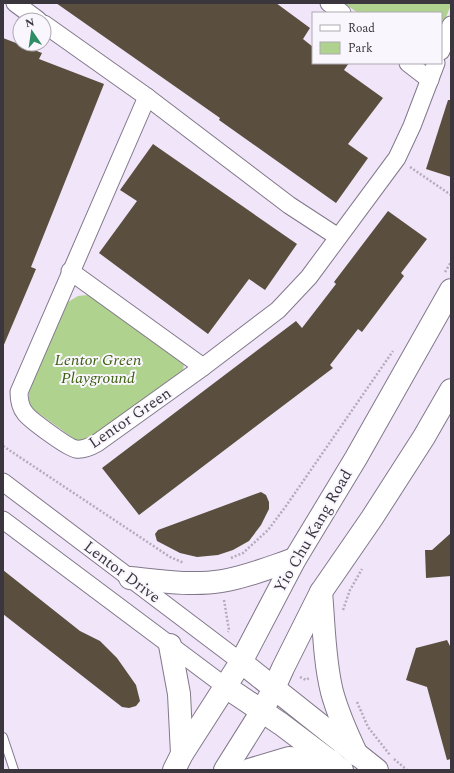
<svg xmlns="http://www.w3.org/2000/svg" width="454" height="773" viewBox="0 0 454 773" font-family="Spectral,serif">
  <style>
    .green { fill: #afd28f }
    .building { fill: #5a4f3e }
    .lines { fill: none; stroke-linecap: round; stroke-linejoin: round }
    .lane-casing { stroke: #82788a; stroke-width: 10 }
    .street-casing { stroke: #82788a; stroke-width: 19 }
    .secondary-casing { stroke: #82788a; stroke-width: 24 }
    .primary-casing { stroke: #82788a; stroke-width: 24 }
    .path { stroke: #b5abbc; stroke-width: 2.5; stroke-dasharray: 2 2; stroke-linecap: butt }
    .lane { stroke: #fff; stroke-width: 8 }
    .street { stroke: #fff; stroke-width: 17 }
    .secondary { stroke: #fff; stroke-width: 22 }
    .primary { stroke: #fff; stroke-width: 22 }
    .labels { text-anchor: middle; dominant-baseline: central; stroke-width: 4; stroke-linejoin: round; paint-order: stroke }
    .park-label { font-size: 16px; font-style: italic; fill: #3e610f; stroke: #faf6fe }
    .street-label { font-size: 16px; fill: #3b363e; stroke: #faf6fe }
  </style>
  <rect width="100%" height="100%" fill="#f1e5fa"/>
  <!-- green -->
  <g class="green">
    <path d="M344,3H451V5L441,29V13H358Z"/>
    <path d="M88,295L184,363L183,372L95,439L77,441L33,409L29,401V390L68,302L78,296Z"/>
  </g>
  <!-- building -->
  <g class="building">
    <path d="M56,3H276L310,28L303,39L313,47V63H349L344,70L383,98L348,144L368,158L336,203L219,120L220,118Z"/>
    <path d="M3,38L42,53L39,59L104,84L31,267L36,269L3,347Z"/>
    <path d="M448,100H451V177L426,169Z"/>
    <path d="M153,144L297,244L265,290L249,279L208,334L99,253L137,201L120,190Z"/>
    <path d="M388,211L427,239L401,273L404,276L362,332L358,329L330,365L333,368L139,515L102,468L296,321L302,328L336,284L334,282Z"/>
    <path d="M261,492L266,495L269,502V509L261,525L249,541L233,550L218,555L197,557L180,553L157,541L155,534L158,530Z"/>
    <path d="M451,533V576L426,578L425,550H432Z"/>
    <path d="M3,570L80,631L100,641L117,658L136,685L140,701L136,706L129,708L122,707L3,614Z"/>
    <path d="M447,640L451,648V759L447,760L427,687L406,680L416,648Z"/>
  </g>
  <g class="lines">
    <defs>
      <path id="lane" d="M3,737L14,770"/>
      <g id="street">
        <path d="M15,3L38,20"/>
        <path d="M329,3L342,13"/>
        <path d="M44,24L147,97L289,205L338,237"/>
        <path d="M441,51L451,25"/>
        <path d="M408,63L430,80"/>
        <path d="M147,97L19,392C19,400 20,407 25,413C29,419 68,448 76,449C83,450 90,447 97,443L203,367L278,310L309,277L397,158L412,126L436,63"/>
        <path d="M70,271L203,367"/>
        <path d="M3,482L241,662"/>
        <path d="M3,520L226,687"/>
      </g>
      <g id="secondary">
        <path d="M241,662L377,770"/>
        <path d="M226,687L281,724L342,770"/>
      </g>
      <g id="primary">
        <path d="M130,578C160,581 192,586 222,581C247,577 271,567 295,559"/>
        <path d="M321,592C324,625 324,660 332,692C338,714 347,734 357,755"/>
        <path d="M170,645L179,694L182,754"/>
        <path d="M174,770L182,754L241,662L295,559L356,458L451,290"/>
        <path d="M225,770L262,711L274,688L283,668L321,592L372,518L424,437L451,390"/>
        <path d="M249,770L289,758L331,761"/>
      </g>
    </defs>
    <!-- lane casing -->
    <use href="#lane" class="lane-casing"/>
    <!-- street casing -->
    <use href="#street" class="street-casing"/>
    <!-- secondary casing -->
    <use href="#secondary" class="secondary-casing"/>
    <!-- primary casing -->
    <use href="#primary" class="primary-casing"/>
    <!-- path -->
    <g class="path">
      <path d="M410,167L451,195"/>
      <path d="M445,272L451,262"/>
      <path d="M3,446L170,557L184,563"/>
      <path d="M231,558L243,553L268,530L286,506L393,351"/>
      <path d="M224,600L229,630L228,632"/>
      <path d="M343,610L350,590L362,569"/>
      <path d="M300,677L306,680L309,678"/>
      <path d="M357,702L368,727L390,755"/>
      <path d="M394,759L407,770"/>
    </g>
    <!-- lane -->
    <use href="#lane" class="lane"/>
    <!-- street -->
    <use href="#street" class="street"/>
    <!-- secondary -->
    <use href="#secondary" class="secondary"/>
    <!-- primary -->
    <use href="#primary" class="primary"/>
  </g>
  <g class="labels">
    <!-- park labels -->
    <g class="park-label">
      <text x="98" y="360">Lentor Green<tspan x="98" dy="18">Playground</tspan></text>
    </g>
    <!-- street labels -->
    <g class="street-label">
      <text transform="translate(130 418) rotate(-34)">Lentor Green</text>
      <text transform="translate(313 531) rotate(-60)">Yio Chu Kang Road</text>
      <text transform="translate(122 572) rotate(37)">Lentor Drive</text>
    </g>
  </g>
  <!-- border -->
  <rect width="454" height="773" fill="none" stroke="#3b363e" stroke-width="8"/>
  <!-- legend -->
  <rect x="312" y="12" width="130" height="52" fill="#faf6fe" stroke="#aea9b1"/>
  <rect x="320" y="25" width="20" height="6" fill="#ffffff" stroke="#aea9b1"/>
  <text x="348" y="32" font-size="12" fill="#3b363e">Road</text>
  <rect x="320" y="42" width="20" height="12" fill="#afd28f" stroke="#aea9b1"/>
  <text x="348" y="52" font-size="12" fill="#3b363e">Park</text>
  <!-- north arrow -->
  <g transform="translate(32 32) rotate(347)"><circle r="19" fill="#faf6fe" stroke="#aea9b1"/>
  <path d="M0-3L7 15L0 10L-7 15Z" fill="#2f8d65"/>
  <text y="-6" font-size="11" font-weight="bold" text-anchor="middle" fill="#3b363e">N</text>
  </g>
</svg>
